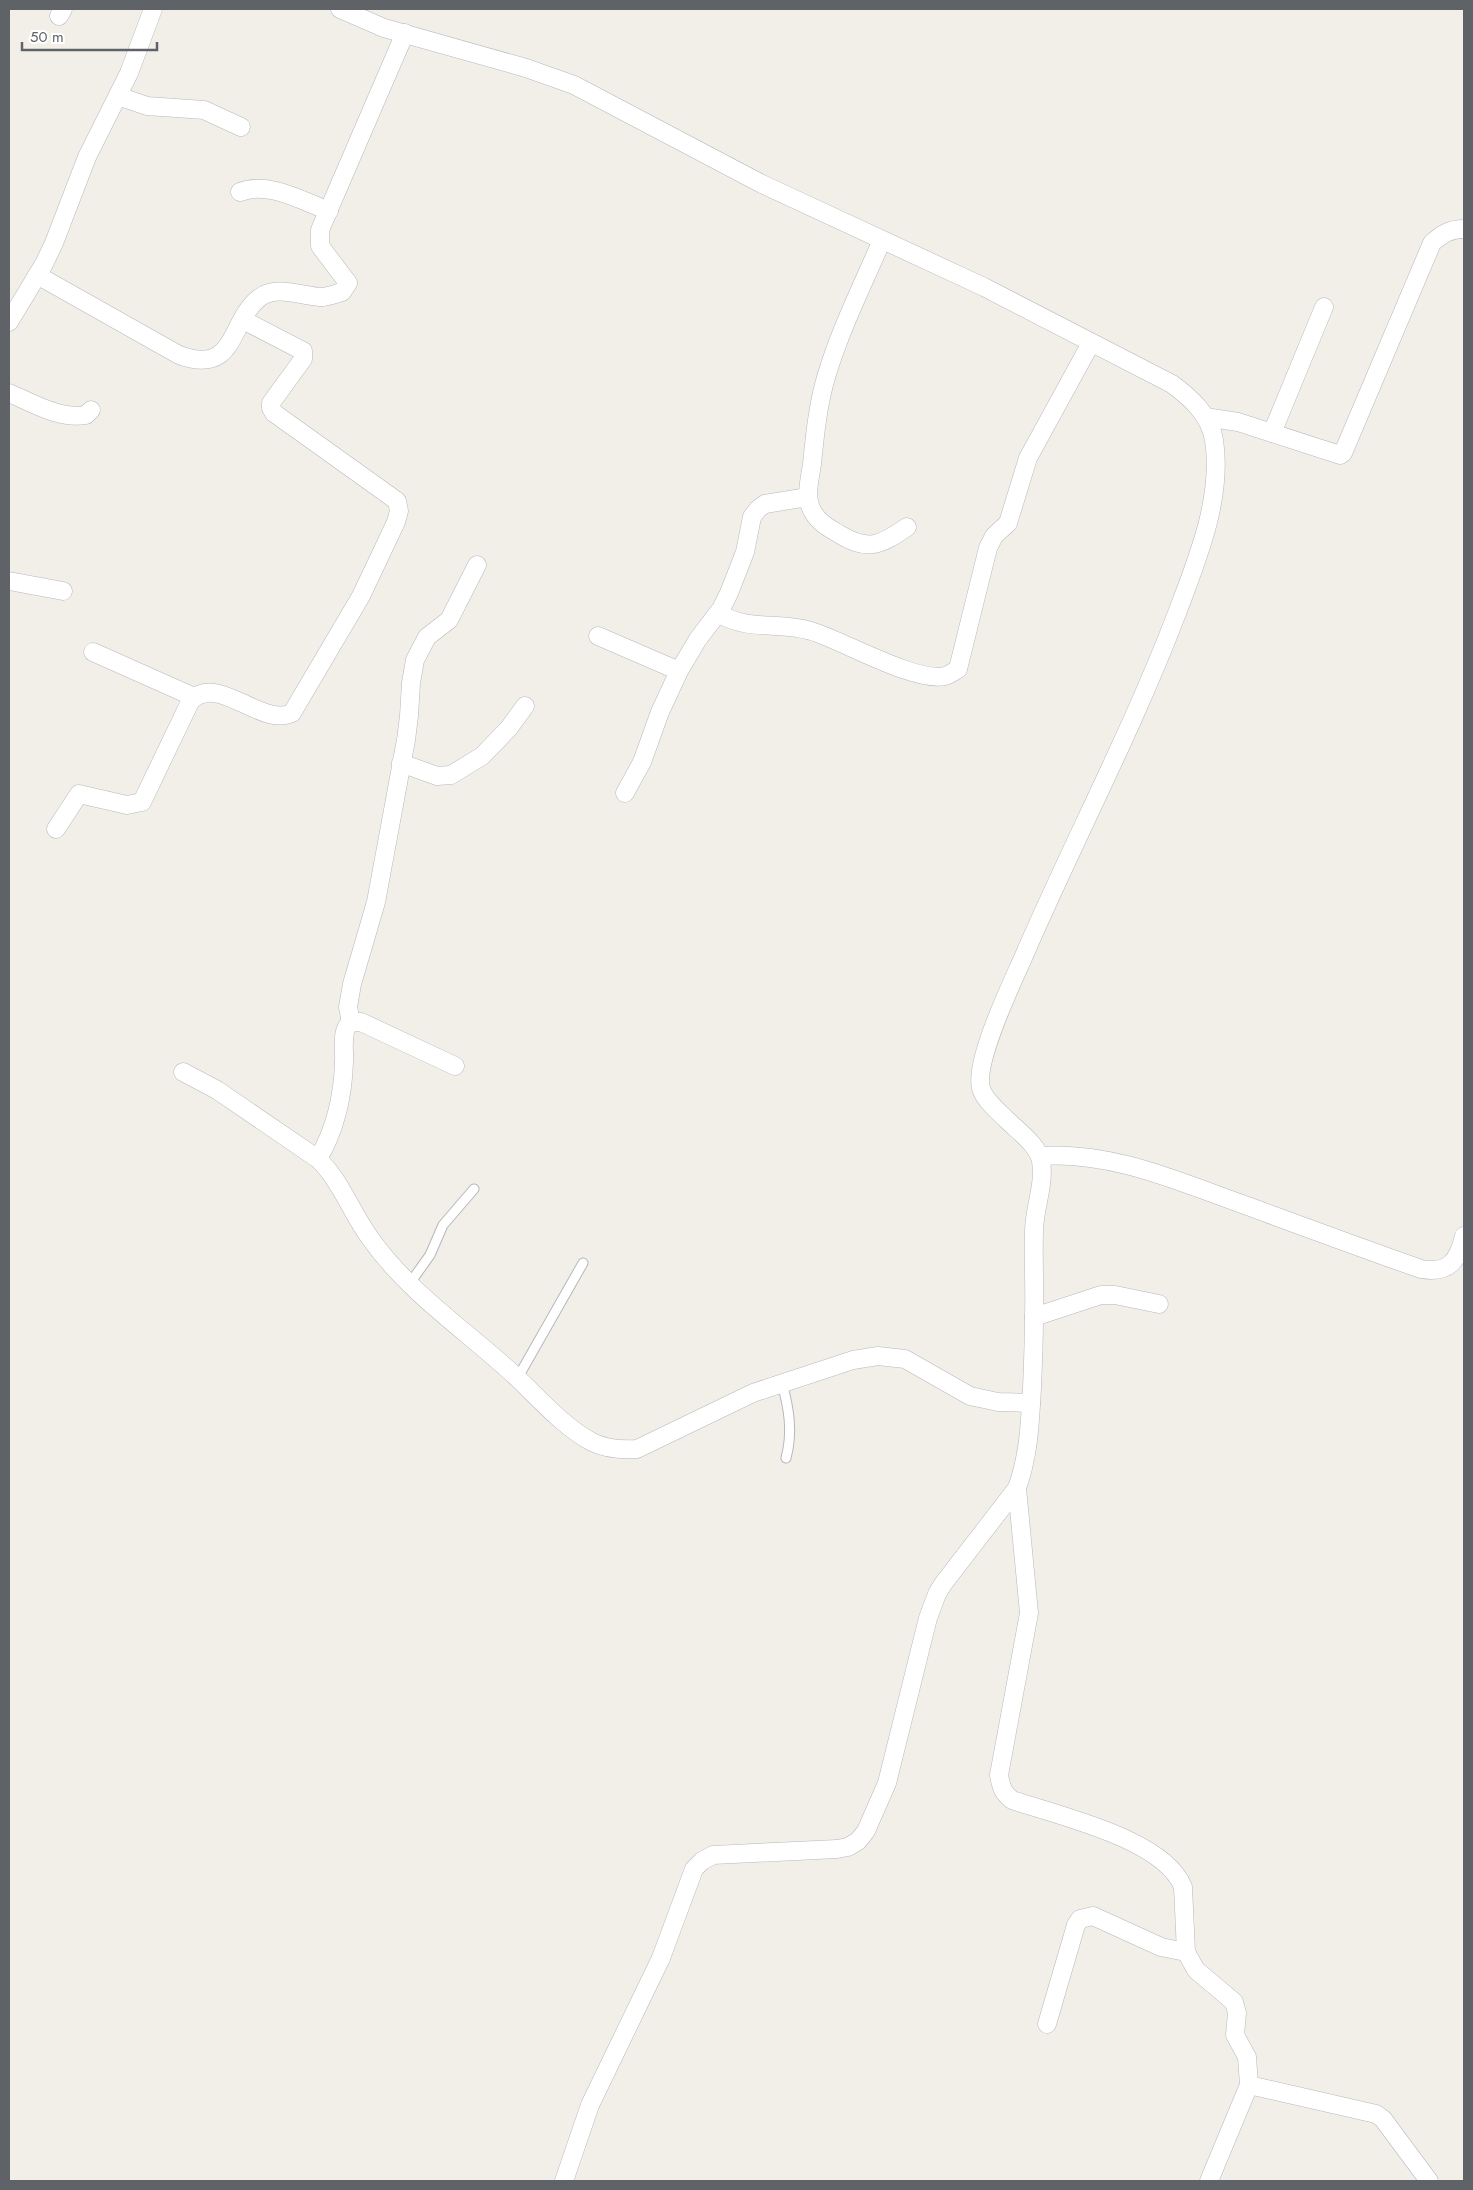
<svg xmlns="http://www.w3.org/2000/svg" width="1473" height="2190" viewBox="0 0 1473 2190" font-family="Jost,sans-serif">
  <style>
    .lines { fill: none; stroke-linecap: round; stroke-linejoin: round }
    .service-casing { stroke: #b5b8bc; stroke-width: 11 }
    .minor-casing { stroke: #b5b8bc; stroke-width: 19 }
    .service { stroke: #fff; stroke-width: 9 }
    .minor { stroke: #fff; stroke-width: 18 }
  </style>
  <rect width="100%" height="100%" fill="#f1efe8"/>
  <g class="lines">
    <defs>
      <g id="service">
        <path d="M410,1283L430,1255L443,1225L474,1189"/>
        <path d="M517,1379L583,1263"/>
        <path d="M782,1383C789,1409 793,1432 786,1458"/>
      </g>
      <g id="minor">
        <path d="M340,9L384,28L526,68L574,85L762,184L984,287L1172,384C1191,398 1210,415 1214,440C1223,498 1197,560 1177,613C1132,731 1073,842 1023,958C1011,985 974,1062 981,1088C984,1100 998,1111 1007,1120C1018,1131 1038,1145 1041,1161C1045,1185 1034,1208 1034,1232C1033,1260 1035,1288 1034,1316C1034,1340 1033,1364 1032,1388C1030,1422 1029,1455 1017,1488L943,1584L937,1594L928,1618L887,1783L866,1831L858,1841L848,1847L837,1849L713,1855L702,1861L694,1869L661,1958L590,2105L564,2181"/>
        <path d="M59,16L63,9"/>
        <path d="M118,96L147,106L204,110L241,127"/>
        <path d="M240,192C269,181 302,201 329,211"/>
        <path d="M882,240C863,284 841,328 827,374C818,403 815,434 812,464C810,479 804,498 813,512C819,523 829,528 839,534C868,552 881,545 907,527"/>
        <path d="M37,275L179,355C237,376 228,323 259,298C277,284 303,297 323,297C329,296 335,294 342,292L348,283L320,246V230L405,33"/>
        <path d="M9,322L44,264L54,243L87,157L129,73L153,9"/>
        <path d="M9,393C31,402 60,420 86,415L91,410"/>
        <path d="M1205,417L1238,422L1340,455L1343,453L1432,243C1442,234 1450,229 1464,229"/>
        <path d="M1272,433L1324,307"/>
        <path d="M9,581L63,591"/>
        <path d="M718,613C749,632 778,621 811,631C842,640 915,683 945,676C950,675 954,671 958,669L988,548L994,536L1008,523L1028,458L1091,343"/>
        <path d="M598,636L679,671"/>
        <path d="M93,652L194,697"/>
        <path d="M401,763L437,776L451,775L482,756L509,728L525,706"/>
        <path d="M625,793L642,762L660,712L679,671L698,639L721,609L729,593L745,552L752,517L758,509L765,504L808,497"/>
        <path d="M56,829L79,794L127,805L142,802L190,702C216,671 261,728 292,713L361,596L396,522L399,511L397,501L274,413L271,408V403L303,359V351L243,320"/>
        <path d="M351,1022L348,1007L352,984L376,902L406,740L409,716L411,683L415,660L427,637L449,620L477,565"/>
        <path d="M183,1072L217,1090L318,1159C341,1181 351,1212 370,1238C408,1292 464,1329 512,1373C537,1396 562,1426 592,1442C606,1449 622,1450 637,1449L753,1393L853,1360L878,1356L905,1359L970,1396L998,1402L1031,1403"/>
        <path d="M1040,1156C1111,1151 1177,1181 1242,1204C1302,1226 1361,1248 1421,1269C1449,1274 1458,1261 1464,1236"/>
        <path d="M318,1159C335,1130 343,1096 344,1062C345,1050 340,1030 351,1022H361L455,1066"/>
        <path d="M1034,1317L1101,1295H1115L1159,1304"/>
        <path d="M1017,1488L1029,1613L999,1775C1001,1787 1003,1793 1012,1800C1059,1816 1164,1839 1183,1887L1186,1952L1196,1970L1234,2002L1237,2013L1235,2035L1247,2057L1249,2085L1376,2114L1383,2119L1429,2181"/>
        <path d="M1047,2024L1076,1925L1080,1919L1093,1916L1161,1947L1186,1952"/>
        <path d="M1209,2181L1249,2085"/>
      </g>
    </defs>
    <!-- service casing -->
    <use href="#service" class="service-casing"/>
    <!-- minor casing -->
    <use href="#minor" class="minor-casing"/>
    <!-- service -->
    <use href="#service" class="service"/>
    <!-- minor -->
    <use href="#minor" class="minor"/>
  </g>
  <!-- border -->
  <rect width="1473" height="2190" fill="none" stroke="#5f6368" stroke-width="20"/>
  <!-- scale -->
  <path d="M22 42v8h135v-8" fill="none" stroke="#5f6368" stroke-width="2.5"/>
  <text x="30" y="42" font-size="15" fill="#5f6368" stroke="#ffffff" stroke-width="4" paint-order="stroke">50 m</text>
</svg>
